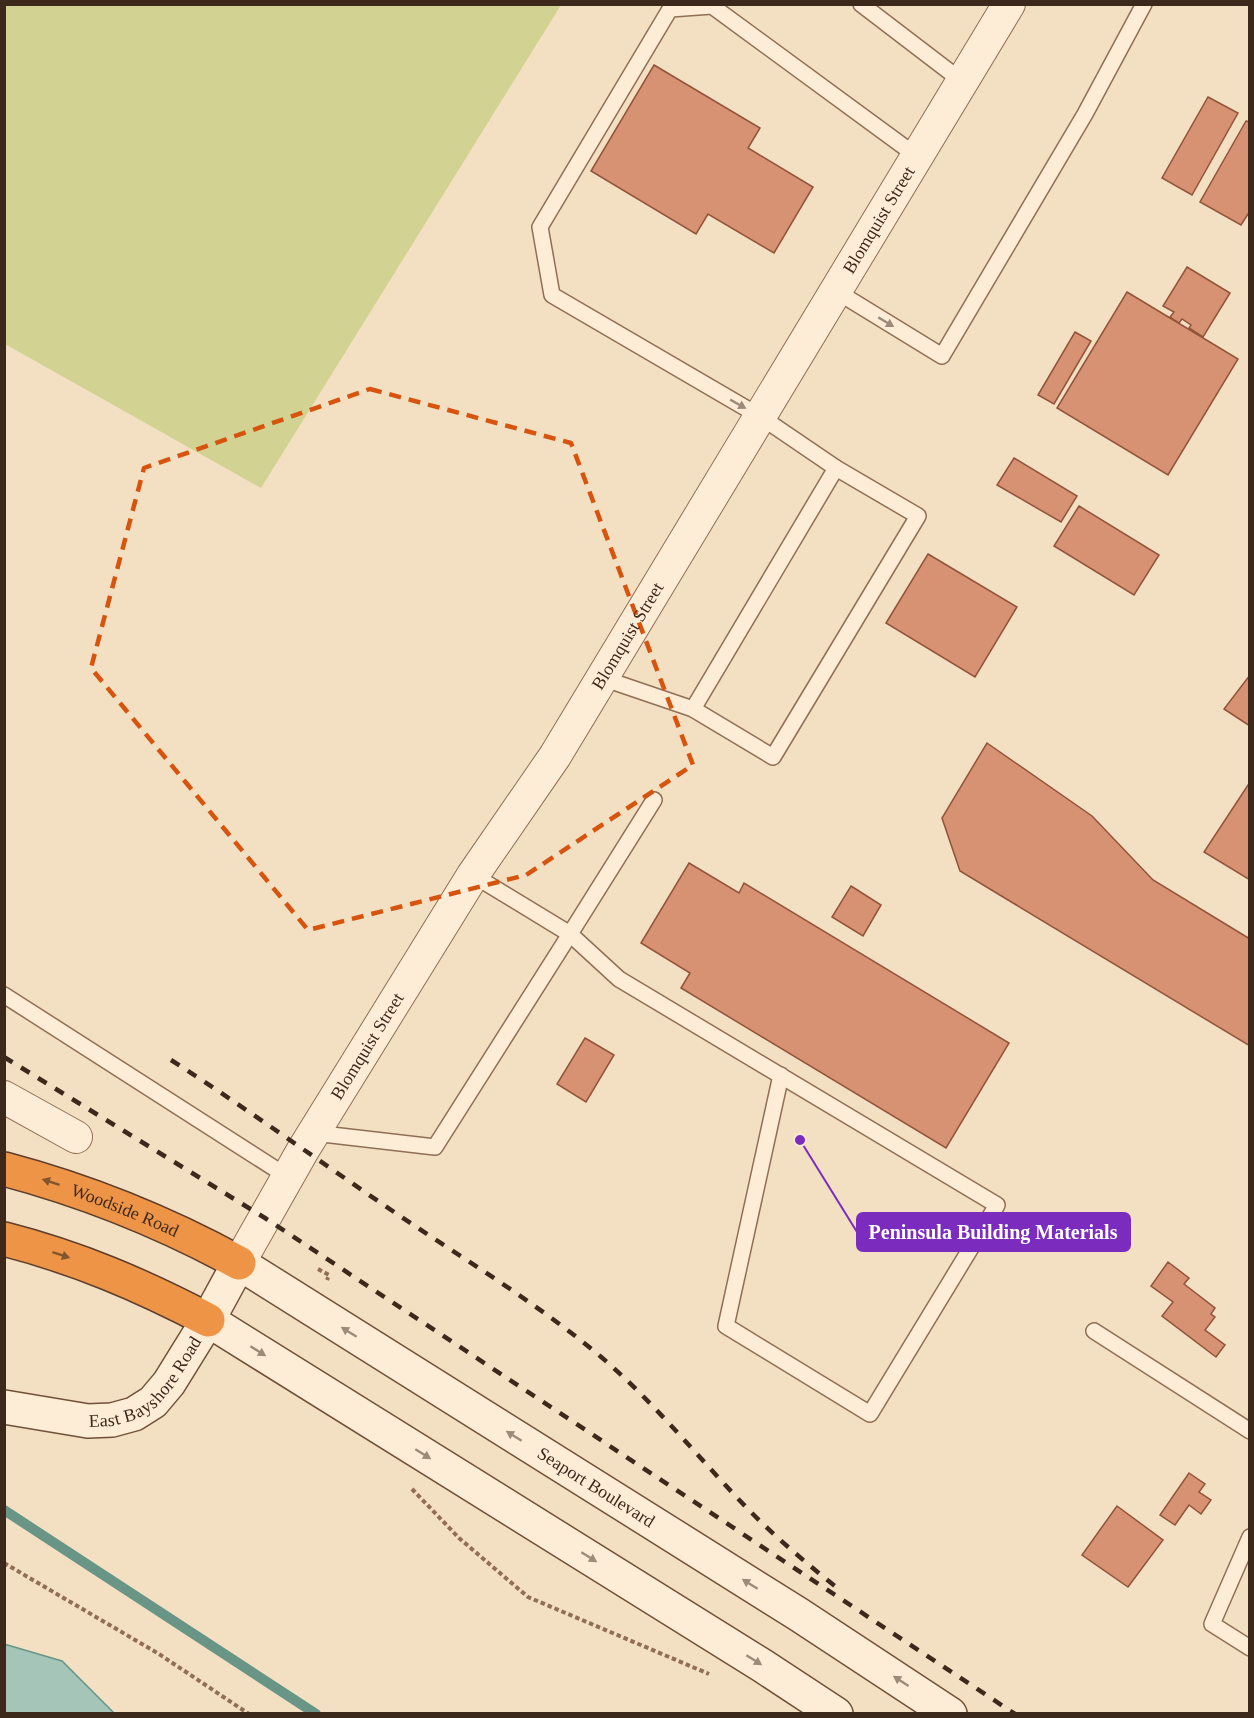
<svg xmlns="http://www.w3.org/2000/svg" width="1254" height="1718" viewBox="0 0 1254 1718" font-family="'Times New Roman',serif">
  <style>
    .green { fill: #d2d393 }
    .water { fill: #a4c5b8; stroke: #699586; stroke-width: 1.5 }
    .lines { fill: none; stroke-linecap: round; stroke-linejoin: round }
    .stream { stroke: #699586; stroke-width: 10 }
    .building { fill: #d69272; stroke: #925339; stroke-width: 1.5 }
    .lane-casing { stroke: #906f56; stroke-width: 18 }
    .street-casing { stroke: #906f56; stroke-width: 34 }
    .secondary-casing { stroke: #715039; stroke-width: 36 }
    .highway-casing { stroke: #5d3d2b; stroke-width: 36 }
    .path { stroke: #906f56; stroke-width: 4; stroke-dasharray: 4.5 3; stroke-linecap: butt }
    .lane { stroke: #fdedd6; stroke-width: 15 }
    .street { stroke: #fdedd6; stroke-width: 32 }
    .secondary { stroke: #fdedd6; stroke-width: 33 }
    .highway { stroke: #ed9447; stroke-width: 33 }
    .rail { stroke: #3d291c; stroke-width: 4.5; stroke-dasharray: 10 10; stroke-linecap: butt }
    .oneway { fill: #9d8b79 }
    .oneway2 { fill: #83542d }
    .marked { fill: none; stroke: #d7540e; stroke-width: 4.5; stroke-dasharray: 12 8; stroke-linejoin: round }
    .labels { text-anchor: middle; dominant-baseline: central; stroke-width: 4.5; stroke-linejoin: round; paint-order: stroke }
    .street-label { font-size: 18px; fill: #3d291c; stroke: #faead2 }
    .leader { fill: none; stroke: #7b2cbf; stroke-width: 2 }
    .callout-dot { fill: #7b2cbf; stroke: #faead2; stroke-width: 2 }
    .callout { fill: #7b2cbf; stroke: #7b2cbf; stroke-width: 2 }
    .callout-label { font-size: 20px; text-anchor: middle; font-weight: bold; fill: #fff }
  </style>
  <rect width="100%" height="100%" fill="#f3dfc1"/>
  <!-- green -->
  <path class="green" d="M5,4H561V5L261,488L5,344Z"/>
  <!-- water -->
  <path class="water" d="M4,1644L62,1661L114,1713H5Z"/>
  <g class="lines">
    <!-- stream -->
    <path class="stream" d="M4,1510L316,1714"/>
  </g>
  <!-- building -->
  <g class="building">
    <path d="M654,65L760,128L748,148L813,187L774,253L708,214L696,234L591,171Z"/>
    <path d="M1208,97L1238,113L1192,195L1162,178Z"/>
    <path d="M1246,121L1250,122V211L1241,225L1200,202Z"/>
    <path d="M1187,267L1230,293L1203,337L1189,328L1191,325L1182,319L1179,323L1170,317L1174,312L1163,306Z"/>
    <path d="M1127,292L1238,359L1168,475L1057,408Z"/>
    <path d="M1075,332L1091,341L1054,404L1038,395Z"/>
    <path d="M1014,458L1077,496L1061,522L997,485Z"/>
    <path d="M1079,506L1159,555L1134,595L1054,546Z"/>
    <path d="M928,554L1017,607L975,677L886,623Z"/>
    <path d="M1250,675V726L1224,709Z"/>
    <path d="M987,743L1092,816L1153,880L1250,939V1046L960,871L942,818Z"/>
    <path d="M1250,782V880L1204,852Z"/>
    <path d="M689,863L739,893L744,883L1009,1043L946,1148L681,988L690,973L641,943Z"/>
    <path d="M851,886L881,905L863,936L832,917Z"/>
    <path d="M585,1038L614,1055L586,1102L557,1084Z"/>
    <path d="M1168,1262L1189,1278L1184,1284L1215,1308L1211,1314L1215,1317L1205,1330L1225,1345L1216,1357L1162,1316L1173,1302L1151,1286Z"/>
    <path d="M1189,1473L1205,1484L1199,1492L1211,1500L1201,1514L1189,1505L1175,1525L1160,1515Z"/>
    <path d="M1117,1506L1163,1540L1128,1587L1082,1555Z"/>
  </g>
  <g class="lines">
    <defs>
      <g id="lane">
        <path d="M861,4L963,82"/>
        <path d="M836,291L942,356L1085,114L1144,4"/>
        <path d="M602,678L693,709L773,757L918,516L836,468L761,417L552,295L540,227L670,9L712,6L918,157"/>
        <path d="M693,709L836,468"/>
        <path d="M654,800L570,934L619,979L997,1205L870,1414L726,1326L781,1075"/>
        <path d="M4,995L288,1177"/>
        <path d="M314,1133L435,1147L570,934L473,875"/>
        <path d="M1094,1331L1250,1431"/>
        <path d="M1250,1537L1212,1624L1250,1648"/>
      </g>
      <g id="street">
        <path d="M4,1097L76,1137"/>
        <path id="s1" d="M239,1263L303,1150L473,875L555,756L1009,4"/>
      </g>
      <g id="secondary">
        <path d="M208,1320L763,1666L836,1714"/>
        <path id="s2" d="M4,1407L88,1421L112,1420L134,1414L153,1402L169,1383L208,1320L239,1263L798,1614L950,1714"/>
      </g>
      <g id="highway">
        <path id="s3" d="M4,1169C87,1191 164,1222 239,1263"/>
        <path d="M4,1239C78,1258 141,1285 208,1320"/>
      </g>
    </defs>
    <!-- lane casing -->
    <use href="#lane" class="lane-casing"/>
    <!-- street casing -->
    <use href="#street" class="street-casing"/>
    <!-- secondary casing -->
    <use href="#secondary" class="secondary-casing"/>
    <!-- highway casing -->
    <use href="#highway" class="highway-casing"/>
    <!-- path -->
    <g class="path">
      <path d="M318,1269L329,1275L327,1280"/>
      <path d="M412,1489L459,1538L528,1597L709,1674"/>
      <path d="M4,1563L159,1654L249,1714"/>
    </g>
    <!-- lane -->
    <use href="#lane" class="lane"/>
    <!-- street -->
    <use href="#street" class="street"/>
    <!-- secondary -->
    <use href="#secondary" class="secondary"/>
    <!-- highway -->
    <use href="#highway" class="highway"/>
    <!-- rail -->
    <g class="rail">
      <path d="M4,1057L265,1218L1015,1714"/>
      <path d="M171,1060C249,1110 323,1164 400,1216C467,1261 538,1304 600,1356C653,1401 697,1456 745,1506C774,1536 807,1564 840,1590"/>
    </g>
  </g>
  <!-- one-way arrows -->
  <defs><path id="oneway-solid" d="M-6-.8H1V-3.2L6.5 0L1 3.2V.8H-6Z" transform="scale(1.5)"/></defs>
  <g class="oneway">
    <use href="#oneway-solid" transform="translate(886 322) rotate(31)"/>
    <use href="#oneway-solid" transform="translate(738 404) rotate(29)"/>
    <use href="#oneway-solid" transform="translate(349 1332) rotate(-148)"/>
    <use href="#oneway-solid" transform="translate(258 1351) rotate(32)"/>
    <use href="#oneway-solid" transform="translate(514 1436) rotate(-148)"/>
    <use href="#oneway-solid" transform="translate(423 1454) rotate(32)"/>
    <use href="#oneway-solid" transform="translate(589 1557) rotate(32)"/>
    <use href="#oneway-solid" transform="translate(750 1584) rotate(-148)"/>
    <use href="#oneway-solid" transform="translate(754 1660) rotate(32)"/>
    <use href="#oneway-solid" transform="translate(901 1681) rotate(-147)"/>
  </g>
  <g class="oneway2">
    <use href="#oneway-solid" transform="translate(51 1182) rotate(-162)"/>
    <use href="#oneway-solid" transform="translate(61 1255) rotate(18)"/>
  </g>
  <!-- marked area -->
  <path class="marked" d="M370,389L571,443L693,765L526,875L308,930L91,668L144,468Z"/>
  <g class="labels">
    <!-- street labels -->
    <g class="street-label">
      <text stroke="none"><textPath href="#s1" startOffset="1224">Blomquist Street</textPath></text>
      <text stroke="none"><textPath href="#s1" startOffset="738">Blomquist Street</textPath></text>
      <text stroke="none"><textPath href="#s1" startOffset="252">Blomquist Street</textPath></text>
      <text stroke="none"><textPath href="#s3" startOffset="128">Woodside Road</textPath></text>
      <text stroke="none"><textPath href="#s2" startOffset="159">East Bayshore Road</textPath></text>
      <text stroke="none"><textPath href="#s2" startOffset="740">Seaport Boulevard</textPath></text>
    </g>
  </g>
  <!-- callouts -->
  <path class="leader" d="M800 1140L857 1232"/>
  <circle class="callout-dot" cx="800" cy="1140" r="6"/>
  <rect class="callout" x="857" y="1213" width="273" height="38" rx="6"/>
  <g class="callout-label">
    <text x="993" y="1239">Peninsula Building Materials</text>
  </g>
  <!-- border -->
  <rect width="1254" height="1718" fill="none" stroke="#3d291c" stroke-width="12"/>
</svg>
